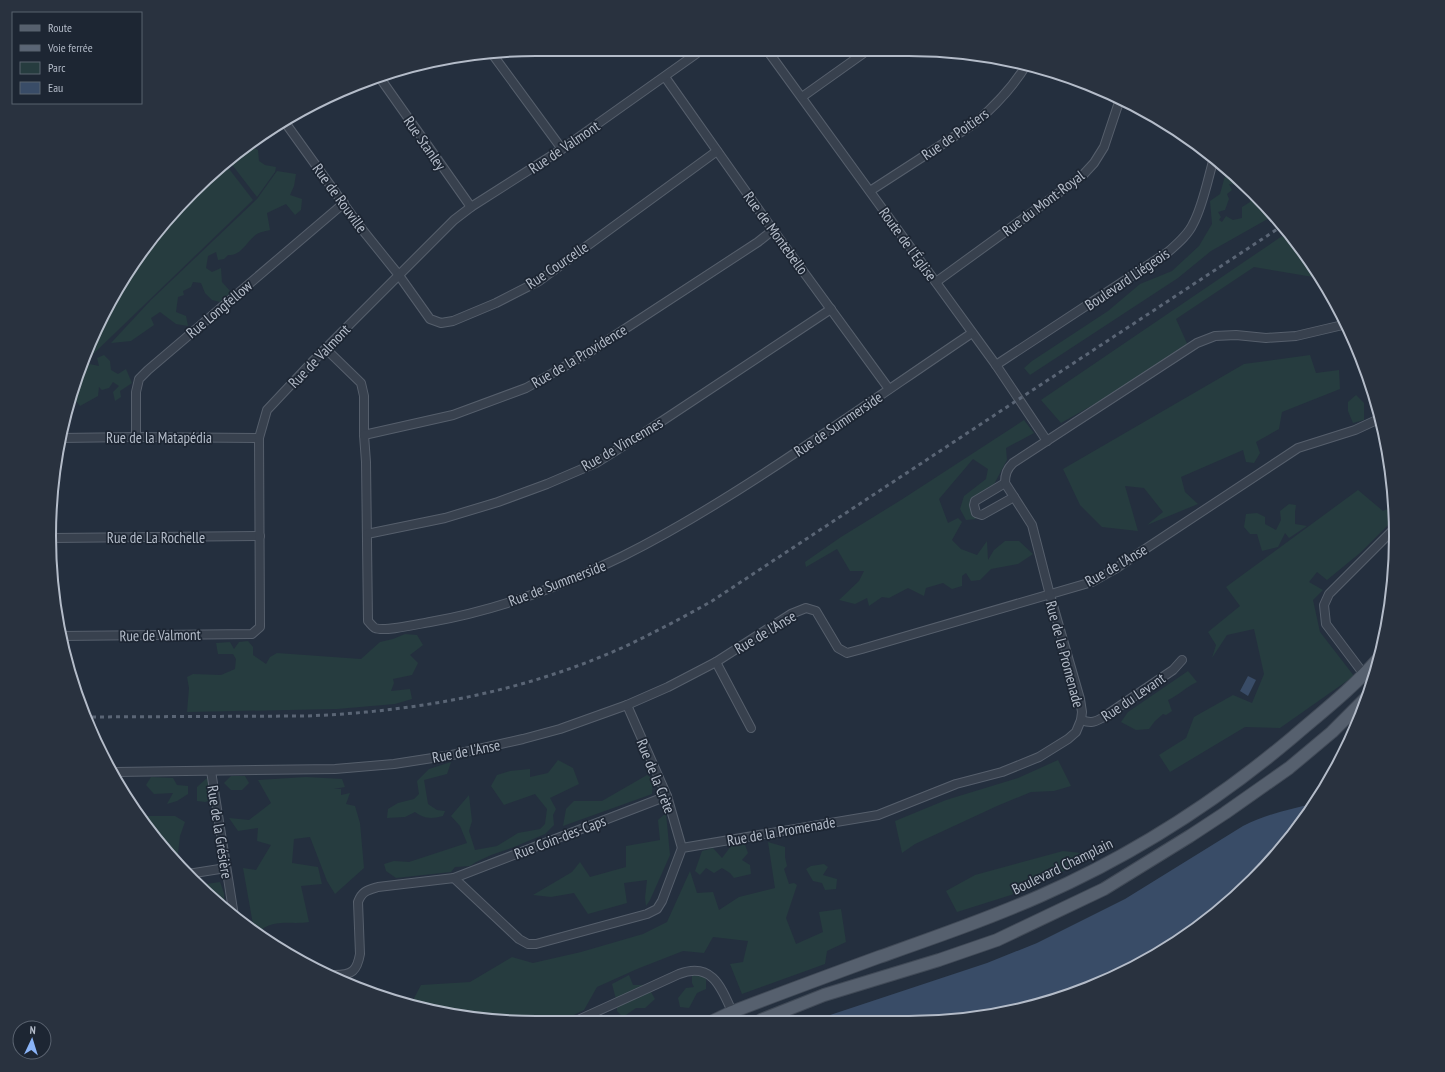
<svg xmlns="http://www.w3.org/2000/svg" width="1445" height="1072" viewBox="0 0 1445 1072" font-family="'PT Sans Narrow',sans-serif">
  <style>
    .green { fill: #263c3f }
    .water { fill: #394c67 }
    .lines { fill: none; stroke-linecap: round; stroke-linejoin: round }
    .street-casing { stroke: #565f6c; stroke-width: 10 }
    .primary-casing { stroke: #414a57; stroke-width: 14 }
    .street { stroke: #38414e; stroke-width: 8 }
    .primary { stroke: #56606e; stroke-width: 12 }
    .rail { stroke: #5a6575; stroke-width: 3; stroke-dasharray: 4 4; stroke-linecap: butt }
    .labels { text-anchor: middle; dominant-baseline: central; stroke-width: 3.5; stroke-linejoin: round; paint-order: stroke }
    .street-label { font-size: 15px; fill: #b4bcc9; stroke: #1d2633 }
    .rim { fill: none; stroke: #b4bcc9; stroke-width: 2 }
  </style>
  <rect width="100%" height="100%" fill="#242f3e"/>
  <!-- green -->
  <g class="green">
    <path d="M251,146L258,150L259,161L265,165L276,167L275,172L257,197L230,162Z"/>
    <path d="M226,165L253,200L87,360L86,359L99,320L131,265L191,192Z"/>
    <path d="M277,171L296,174L294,186L290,195L302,199L301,210L295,215L286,204L267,213L270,230C266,231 260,232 257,234C247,240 242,256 228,255L224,259L218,260L216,252L208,256L206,268L212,272L221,268L222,282L231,292L220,302L212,300L205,293L201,283L193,282L191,287L183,291L184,295L178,297L176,312L186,316L188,326L176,324L160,312L151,318L154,325L131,341L111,343L151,300L257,199Z"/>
    <path d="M1231,173L1232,178L1236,176L1242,183L1236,185L1229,184L1232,190L1227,194L1229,199L1225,210L1218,212L1221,217L1219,220L1222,222L1226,216L1233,220L1242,218V207L1250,202V191L1273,216L1211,251L1178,278L1030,375L1024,368L1032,361L1108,311L1140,284L1172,271L1199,246L1212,224L1210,201L1220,194L1225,176Z"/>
    <path d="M1288,232L1296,240L1314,270L1313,277L1254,267L1176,319L1190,350L1061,423L1041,400Z"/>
    <path d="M104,355L110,361L111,370L118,374L126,369L132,383L120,391L121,397L115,401L113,392L119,386L113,382L109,388L102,390L99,387L98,396L80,406L73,397L85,363L99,366L97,358Z"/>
    <path d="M1310,355L1316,373L1339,370L1340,389L1282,412L1279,429L1256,442L1260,453L1254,463L1246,462L1243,450L1181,477L1185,492L1198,504L1147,525L1163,512L1144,488L1125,486L1138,531L1102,527L1080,505L1063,469L1244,364Z"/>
    <path d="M1356,395L1364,403V420L1353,423L1348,411V402Z"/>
    <path d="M1024,420L1034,433L1006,448L1007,460L993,486L972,498L971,511L976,519L966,520L960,509L964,496L986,479L988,469L973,459L939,499L948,523L958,518L962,522L952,540L961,549L977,555L987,541L988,560L994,550L1005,541H1019L1033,554L1018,564L991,569L980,580L971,581L966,573L962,576V586L952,589L943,583L926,588L924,596L908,588L889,598L882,597L869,606L867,598L855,604L839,600L859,581L864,571H850L837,549L806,567L805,562L841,537L901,500Z"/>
    <path d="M1358,490L1383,511L1395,505V518L1360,553L1327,580L1317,572L1309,582L1323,590L1313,600L1320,632L1354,676L1280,728L1245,727L1170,772L1159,755L1186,738L1194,717L1233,695L1252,703L1264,674L1254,629L1227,635L1212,658L1216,645L1208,632L1240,606L1226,587Z"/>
    <path d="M1289,504L1296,505L1295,512V524L1307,526L1289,538L1285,533L1278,547L1262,551L1257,534H1250L1244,527L1246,514L1257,513L1265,517V524L1276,530L1281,520L1280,511Z"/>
    <path d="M405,634L417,635L423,645L410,655L418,663L412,675L393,679L394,683L391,691L410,689L412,699L395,704L337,709L187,712L189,688L187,677L193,674L221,675L235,669L236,659L233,654H218L216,643L230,642L234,649L239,642L248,641L253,647V655L266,664L270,657L277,653L361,659L380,642L393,639Z"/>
    <path d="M1188,671L1197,682C1186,687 1179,695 1168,700L1172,711L1166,715L1163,714L1155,721L1149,729L1136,730L1121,722L1128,712Z"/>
    <path d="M558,760L573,768L579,784L550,798L556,809L553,815L554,825L545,834L514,847L491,855L476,862L470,866L455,867L451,872L396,878L386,871L384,864L394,861L409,862L467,843L460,826L451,816L469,795L472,821L469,831L475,850L497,846L518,833L540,829L545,824L547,809L535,794L504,805L491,786L497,775L510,771L530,769V777L548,773Z"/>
    <path d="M1058,760L1071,786L1054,791L1031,792L997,806L915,844L902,853L895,821L946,800L1018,778Z"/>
    <path d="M451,762L447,774L424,780L428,804L437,810L445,811L443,816C431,819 425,819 415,812L405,817L387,818L388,809L398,803L414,799L419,794L417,781L429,769Z"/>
    <path d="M647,775L653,779L652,794L563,826L566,809L574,801H602Z"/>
    <path d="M231,776H245L249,783L242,790H231L224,783Z"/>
    <path d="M151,777L173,778L177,785L188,786V794L177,801L167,804L173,793L154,794L146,785Z"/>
    <path d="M306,777L342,779L345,787L334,789H341V795L350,793L346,804L355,806L360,823L364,868L335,894L327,881L310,837L294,839L292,863L318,867L322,884L301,886L309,922C292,925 272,918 258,933L254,930L243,868L256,870L271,845L257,841L258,828L238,831L229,818L249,820L271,803L258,780Z"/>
    <path d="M207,778L218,783L220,797L205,802L197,801V787Z"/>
    <path d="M666,813L670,855L650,900L646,906L645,898L647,880L624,883L627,903L588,914L574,893L551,897L533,895L572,872L580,862L590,877L626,867V846L660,840L658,820Z"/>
    <path d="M140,816H175L185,822L180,836L177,862L171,855L166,844H160L150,832Z"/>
    <path d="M743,839L748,853L742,860L750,865L751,874L734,878L730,873L722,868L714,873L706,868L700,875L695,871L702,851L713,848L722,858L731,846Z"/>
    <path d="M768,842L785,847V857L787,866L784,869L789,884L794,883L797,885L786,918L796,944L823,932L819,912L841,909L846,942L827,951L825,964L742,994L730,964L743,962L748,941L713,937L704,953L683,951L637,969L597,987L584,1010L559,1022H504L410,1006L421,985L470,982L512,957L533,963L581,952L643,934L667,922L690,871L697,893L713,892L719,910L739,897L775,888Z"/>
    <path d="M1063,851L1099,855L1011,895L957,912L946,891L975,875Z"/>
    <path d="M824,864L828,867L823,875L837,879L836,889L825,890L822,883L813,881L806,869L811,866Z"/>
    <path d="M220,882L224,893L225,909L215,902L199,885Z"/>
    <path d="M700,972L706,978V989L697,993L689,1008L680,1007L678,998L686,988L694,987L692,983V973Z"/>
    <path d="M629,975L633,985H647L655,999L645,1008H636L623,1017L617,1011V1003L612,984Z"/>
  </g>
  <!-- water -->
  <g class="water">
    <path d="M1248,676L1256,680L1248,696L1240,691Z"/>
    <path d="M1313,804L1275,857L1205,922L1095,986L973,1019L815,1020L987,963L1037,943L1125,899L1243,826C1265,815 1289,809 1313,804Z"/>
  </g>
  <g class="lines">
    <defs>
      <g id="street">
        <path d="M767,50L996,365L1047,441"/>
        <path d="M493,55L562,149"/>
        <path d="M665,77L773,230L889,389"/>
        <path d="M380,78L471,207"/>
        <path d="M802,97L868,50"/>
        <path d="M284,121L361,228L398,274L430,319L441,323L453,321L496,303L539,281L717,151"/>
        <path d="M870,191L975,123C995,106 1013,87 1027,64"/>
        <path d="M936,282L1082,176L1094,163L1104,147L1120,99"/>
        <path d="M326,349L361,383L364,396V435L366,462L368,621C370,623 373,627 375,628C384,632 418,624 430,622C567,598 685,527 798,451C857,412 914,372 972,333"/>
        <path d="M996,365L1168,252C1177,244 1188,235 1193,224C1203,206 1208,178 1214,158"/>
        <path d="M364,435L453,415L526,388L585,355L758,242L773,230"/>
        <path d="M136,437V392L139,379L148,370L344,203"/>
        <path d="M60,438L136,437L259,438"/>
        <path d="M1005,483L975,501L974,505L976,513L982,515L1014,497"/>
        <path d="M367,534L445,518L498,502L547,484L596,463L644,433L831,309"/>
        <path d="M52,538L260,536"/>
        <path d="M61,636L252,634L260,627L259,438L267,410L314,360L454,220L471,207L562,149L703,49"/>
        <path d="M716,662L751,728"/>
        <path d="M1372,685L1326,624L1324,605L1329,594L1394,529"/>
        <path d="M627,705L667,796L682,848"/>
        <path d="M1081,720C1090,723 1093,723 1102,718L1173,670L1182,660"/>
        <path d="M211,771L234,916"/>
        <path d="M115,772L335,769L394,764L452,755L523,739L560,729L627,705L668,687L716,662L791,614L806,608L816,611L838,648L847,653L862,649L1092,582L1115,569L1298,448L1355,430L1381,418"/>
        <path d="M188,874L226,868"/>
        <path d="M454,878L667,796"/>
        <path d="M335,975C352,975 357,971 360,954L358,902C362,891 368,890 378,887L454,878L519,939L528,944H536L647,914L657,909L662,901L682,848L878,815L956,784L1002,772L1039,757L1068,739L1076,732L1081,720L1082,712L1080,699L1050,595L1032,525L1005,483C1005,474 1007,469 1013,463L1197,343L1215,336L1236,335L1266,338L1296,336L1347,324"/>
        <path d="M576,1021L679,974C716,960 723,994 736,1020"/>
      </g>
      <g id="primary">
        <path d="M761,1020L824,995L939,960L997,940L1104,889L1190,836L1225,813L1289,768L1332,732L1369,695"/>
        <path d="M713,1021L732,1012C781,993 830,975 879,957C933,938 988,919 1040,896C1131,856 1217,801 1293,737C1322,712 1353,688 1378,659"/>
      </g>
    </defs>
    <!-- street casing -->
    <use href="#street" class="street-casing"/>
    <!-- primary casing -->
    <use href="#primary" class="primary-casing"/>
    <!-- street -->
    <use href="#street" class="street"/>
    <!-- primary -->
    <use href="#primary" class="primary"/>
    <!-- rail -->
    <path class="rail" d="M84,717L305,716C415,712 525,692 626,646C655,632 684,617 712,601L1282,226"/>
  </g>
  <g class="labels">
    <!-- street labels -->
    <g class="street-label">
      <text transform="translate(955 134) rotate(-35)">Rue de Poitiers</text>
      <text transform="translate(425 143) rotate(55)">Rue Stanley</text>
      <text transform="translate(564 147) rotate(-34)">Rue de Valmont</text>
      <text transform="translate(340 198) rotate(54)">Rue de Rouville</text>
      <text transform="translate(1043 203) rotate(-37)">Rue du Mont-Royal</text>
      <text transform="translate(776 233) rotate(54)">Rue de Montebello</text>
      <text transform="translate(908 244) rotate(54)">Route de l'Église</text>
      <text transform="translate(557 265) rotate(-34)">Rue Courcelle</text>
      <text transform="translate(1127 279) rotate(-34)">Boulevard Liégeois</text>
      <text transform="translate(219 309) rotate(-40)">Rue Longfellow</text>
      <text transform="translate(319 356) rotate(-46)">Rue de Valmont</text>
      <text transform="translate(579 356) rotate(-31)">Rue de la Providence</text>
      <text transform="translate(838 424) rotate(-34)">Rue de Summerside</text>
      <text x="159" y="437">Rue de la Matapédia</text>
      <text transform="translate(622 444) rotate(-30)">Rue de Vincennes</text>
      <text x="156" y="537">Rue de La Rochelle</text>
      <text transform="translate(1116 565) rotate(-30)">Rue de l'Anse</text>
      <text transform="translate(557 583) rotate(-21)">Rue de Summerside</text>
      <text transform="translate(765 632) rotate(-31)">Rue de l'Anse</text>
      <text transform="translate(160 635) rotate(-1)">Rue de Valmont</text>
      <text transform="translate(1065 654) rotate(75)">Rue de la Promenade</text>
      <text transform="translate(1133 697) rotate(-34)">Rue du Levant</text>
      <text transform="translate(466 751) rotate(-11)">Rue de l'Anse</text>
      <text transform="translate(656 776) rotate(68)">Rue de la Crète</text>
      <text transform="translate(781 831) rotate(-10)">Rue de la Promenade</text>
      <text transform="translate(220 832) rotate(81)">Rue de la Grésière</text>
      <text transform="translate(560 837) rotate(-21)">Rue Coin-des-Caps</text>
      <text transform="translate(1062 866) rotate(-26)">Boulevard Champlain</text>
    </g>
  </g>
  <!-- crop -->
  <path d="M0 0H1445V1072H0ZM536 56H909A480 480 0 0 1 1389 536V536A480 480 0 0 1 909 1016H536A480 480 0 0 1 56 536V536A480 480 0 0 1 536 56Z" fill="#29323f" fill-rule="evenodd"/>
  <path class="rim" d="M536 56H909A480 480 0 0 1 1389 536V536A480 480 0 0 1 909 1016H536A480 480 0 0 1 56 536V536A480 480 0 0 1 536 56Z"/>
  <!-- legend -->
  <rect x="12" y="12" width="130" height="92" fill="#1d2633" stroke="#59626f"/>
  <rect x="20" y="25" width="20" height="6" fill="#56606e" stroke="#59626f"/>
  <text x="48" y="32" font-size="12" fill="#b4bcc9">Route</text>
  <rect x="20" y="45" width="20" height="6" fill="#5a6575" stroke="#59626f"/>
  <text x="48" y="52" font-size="12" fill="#b4bcc9">Voie ferrée</text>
  <rect x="20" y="62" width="20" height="12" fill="#263c3f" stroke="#59626f"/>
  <text x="48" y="72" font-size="12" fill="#b4bcc9">Parc</text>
  <rect x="20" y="82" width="20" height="12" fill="#394c67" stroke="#59626f"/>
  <text x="48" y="92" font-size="12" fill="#b4bcc9">Eau</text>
  <!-- north arrow -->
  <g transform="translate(32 1040) rotate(4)"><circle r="19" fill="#1d2633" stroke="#59626f"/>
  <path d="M0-3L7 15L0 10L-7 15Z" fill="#8ab4f8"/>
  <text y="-6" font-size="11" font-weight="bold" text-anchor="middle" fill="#b4bcc9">N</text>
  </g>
</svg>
